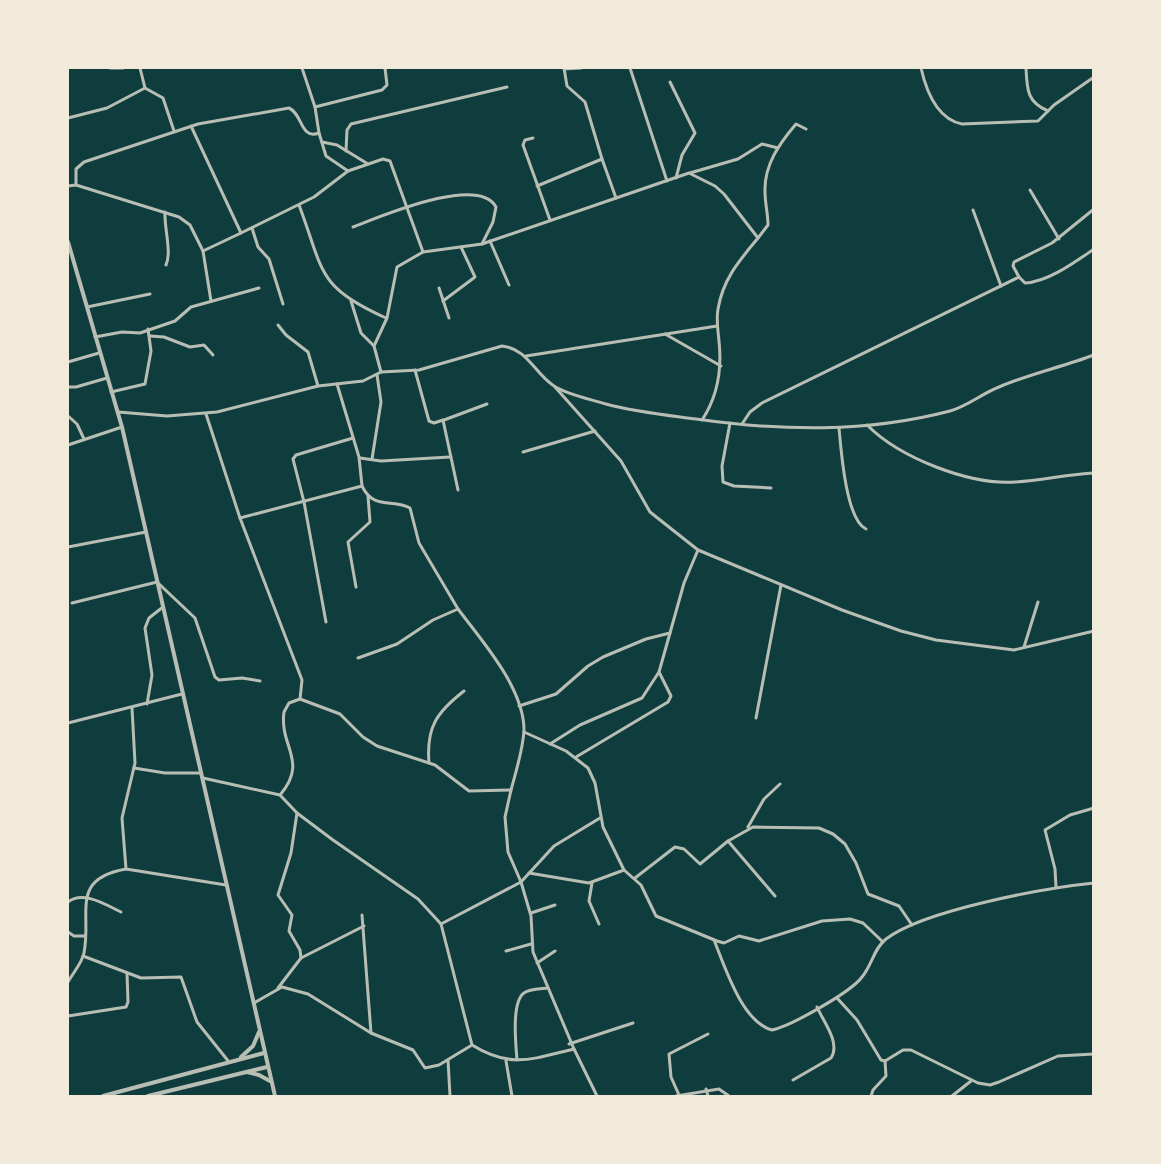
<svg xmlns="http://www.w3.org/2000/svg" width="1161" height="1164" viewBox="0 0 1161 1164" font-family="'Public Sans',sans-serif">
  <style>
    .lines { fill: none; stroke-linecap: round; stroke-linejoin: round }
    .minor { stroke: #b8beb3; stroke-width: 3 }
    .tertiary { stroke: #b8beb3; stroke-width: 4 }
  </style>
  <rect width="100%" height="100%" fill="#0f3d3e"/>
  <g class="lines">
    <!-- minor -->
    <g class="minor">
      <path d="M110,68H123"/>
      <path d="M564,68L567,86L585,102L602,159"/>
      <path d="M630,68L667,181"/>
      <path d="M921,68C926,90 937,119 962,124L1038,121L1054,105L1094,77"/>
      <path d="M1026,68C1027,90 1027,102 1048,111"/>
      <path d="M564,69L581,68"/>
      <path d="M670,82L695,133L682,155L676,178"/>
      <path d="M145,88L163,98L174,131"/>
      <path d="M315,107L382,90L387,85L385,68"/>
      <path d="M68,118L107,108L145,88L140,68"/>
      <path d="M319,133L326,156L348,171"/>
      <path d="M533,138L525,140L523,145L550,220"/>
      <path d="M322,142L337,145L368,164"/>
      <path d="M346,151L347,130L351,124L507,87"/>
      <path d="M690,173L738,159L762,144L778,148"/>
      <path d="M76,185L179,217L190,225L203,251L241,233L191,126"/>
      <path d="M68,186L76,185V169L84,162L198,124L289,108C303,114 300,140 319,133L315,107L302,68"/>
      <path d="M537,186L602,159L616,198"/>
      <path d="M1030,190L1059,239"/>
      <path d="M299,205C324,271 316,287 386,318"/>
      <path d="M973,210L1001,286"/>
      <path d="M165,212C164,228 172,252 166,265"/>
      <path d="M353,227C380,217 478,174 496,207L493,222L482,244"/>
      <path d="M252,228L258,247L269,259L283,304"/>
      <path d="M241,233L314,197L348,171L383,159L390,161L423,252L397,267L387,318L374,346L381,372"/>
      <path d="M758,238L768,225C768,214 765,203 765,192C764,165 779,144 796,124L806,129"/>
      <path d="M490,241L509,285"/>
      <path d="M203,251L211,301"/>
      <path d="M423,252L482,244L689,173L715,186L724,194L758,238C739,261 723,279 718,309C716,320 718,330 719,341C722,369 718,396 702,420"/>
      <path d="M1019,277L1013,266L1014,262L1052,243L1094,209"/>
      <path d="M439,288L449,318"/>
      <path d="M351,301L361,333L374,346"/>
      <path d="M443,301L475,277L461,247"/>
      <path d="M87,307L150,294"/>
      <path d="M278,325L286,335L308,352L318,386"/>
      <path d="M665,334L721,366"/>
      <path d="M150,336L164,337L190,347L204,345L213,355"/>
      <path d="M95,337L122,332L140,333L175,321L191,307L259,288"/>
      <path d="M526,356L717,326"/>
      <path d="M68,362L99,353"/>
      <path d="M415,370L429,421L434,423L443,420L458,490"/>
      <path d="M68,387H76L107,378"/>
      <path d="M555,387L621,461L650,512L698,550L684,583L670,633"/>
      <path d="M111,392L145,384L151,351L148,329"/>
      <path d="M118,412L167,416L217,412L318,386L363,381L381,372L419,370L502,346C528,349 534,373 554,386C568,395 590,399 606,404C635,412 666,415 696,419C781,431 866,433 950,411C968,406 981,394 999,387C1029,374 1062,367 1094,355"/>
      <path d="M206,414L240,518"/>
      <path d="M68,416L77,424L84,439"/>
      <path d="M444,420L487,404"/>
      <path d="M730,423L722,466L723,482L734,486L771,488"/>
      <path d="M742,424L750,412L762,403L1019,277L1025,283C1048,282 1075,262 1094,249"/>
      <path d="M867,425C900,458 969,485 1015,482C1041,481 1067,474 1094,473"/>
      <path d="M839,428C841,450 846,520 866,529"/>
      <path d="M68,445L122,427"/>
      <path d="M523,452L595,431"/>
      <path d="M360,458L381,461L450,457"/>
      <path d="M372,459L381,402L377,375"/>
      <path d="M362,486C374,511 393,498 410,508L419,543L458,609"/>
      <path d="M68,547L146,532"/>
      <path d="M698,550L842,610L901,631L936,640L1014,650L1094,631"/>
      <path d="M356,587L348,542L370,522L368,496"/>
      <path d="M72,603L157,582L195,618L215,677L219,680L242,678L260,681"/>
      <path d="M326,622L304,502L293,459L296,455L353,438"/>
      <path d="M1024,647L1038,602"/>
      <path d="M358,658L397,644L433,620L458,609C482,641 524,688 524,730C523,750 516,771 511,790"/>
      <path d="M300,699L340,714L363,737L377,746L435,765L469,791L511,790L505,817L508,852L521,882L531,916L533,952L574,1049"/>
      <path d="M147,704L152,675L145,628L149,618L163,607"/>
      <path d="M519,706L556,694L588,666L603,657L646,639L670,633L659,672L642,698L580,725L550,744"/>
      <path d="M132,708L135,763L122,818L126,869L226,885"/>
      <path d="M756,718L781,585"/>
      <path d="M68,723L182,694"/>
      <path d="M524,732L566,751L588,768L595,783L603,827L624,870L589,883L529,873"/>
      <path d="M576,757L668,702L671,696L659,672"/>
      <path d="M429,763C426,727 437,712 464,691"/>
      <path d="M134,768L165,773H201"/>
      <path d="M203,778L280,795L297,813L333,840L418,899L441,924"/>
      <path d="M280,795C309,761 279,747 284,712L289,703L300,699L302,680L240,518L362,486L359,457L337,384"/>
      <path d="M297,813L291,853L278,895L292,915L289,931L300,950L301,958"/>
      <path d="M748,827L764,799L780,784"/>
      <path d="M728,841L753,827L819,828L833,834L845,844L856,863L868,894L899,906L912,925"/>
      <path d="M624,870L641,885L656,916L717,941L724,943L739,936L759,941L822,921L850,919L863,923L883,942"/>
      <path d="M635,878L675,847L684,849L700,864L728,841L775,896"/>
      <path d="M592,883L589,901L599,924"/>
      <path d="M1056,887L1055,869L1045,830L1070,815L1094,808"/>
      <path d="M68,902C83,890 106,905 121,912"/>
      <path d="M531,913L555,905"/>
      <path d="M362,915L371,1033"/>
      <path d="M68,932L74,936H85"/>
      <path d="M714,940C725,967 742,1022 772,1030C791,1026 851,992 862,977C872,965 874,948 886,939C924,910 1045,888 1094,883"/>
      <path d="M506,951L531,944"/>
      <path d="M83,956L141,978L181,977L197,1022L229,1062"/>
      <path d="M537,963L555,951"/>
      <path d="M68,982C73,973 82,963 84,953C92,913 69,879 126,869"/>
      <path d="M278,988L301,958L364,926"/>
      <path d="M837,998L857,1020L881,1060L885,1061L903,1050H911L978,1083L990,1085L999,1082L1058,1056L1094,1054"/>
      <path d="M254,1003L282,987L308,994L371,1033L413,1050L425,1068L439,1065L472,1045C511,1069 532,1059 574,1049L597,1096"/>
      <path d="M68,1016L126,1007L128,1002L127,973"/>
      <path d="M569,1044L633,1023"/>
      <path d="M472,1045L441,924L521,882L554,846L600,818"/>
      <path d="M448,1060L450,1096"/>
      <path d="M517,1060C516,1046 511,1002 524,993C529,989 541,989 548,988"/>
      <path d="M506,1061L512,1096"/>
      <path d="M793,1080L831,1058C841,1043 823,1021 817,1007"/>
      <path d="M706,1089L708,1096"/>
      <path d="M679,1095L671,1077L669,1054L708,1034"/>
      <path d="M676,1096L719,1089L729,1096"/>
      <path d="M871,1096L873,1090L886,1076L885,1061"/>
      <path d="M952,1096L971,1081"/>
    </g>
    <!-- tertiary -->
    <g class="tertiary">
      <path d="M68,242L122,427L275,1096"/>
      <path d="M241,1057L253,1046L259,1032"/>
      <path d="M247,1072L259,1075L270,1081"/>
      <path d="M103,1096L264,1053"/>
      <path d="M148,1096L267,1067"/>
    </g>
  </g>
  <!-- border -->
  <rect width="1161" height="1164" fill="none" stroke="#f1e9da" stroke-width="138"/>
</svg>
